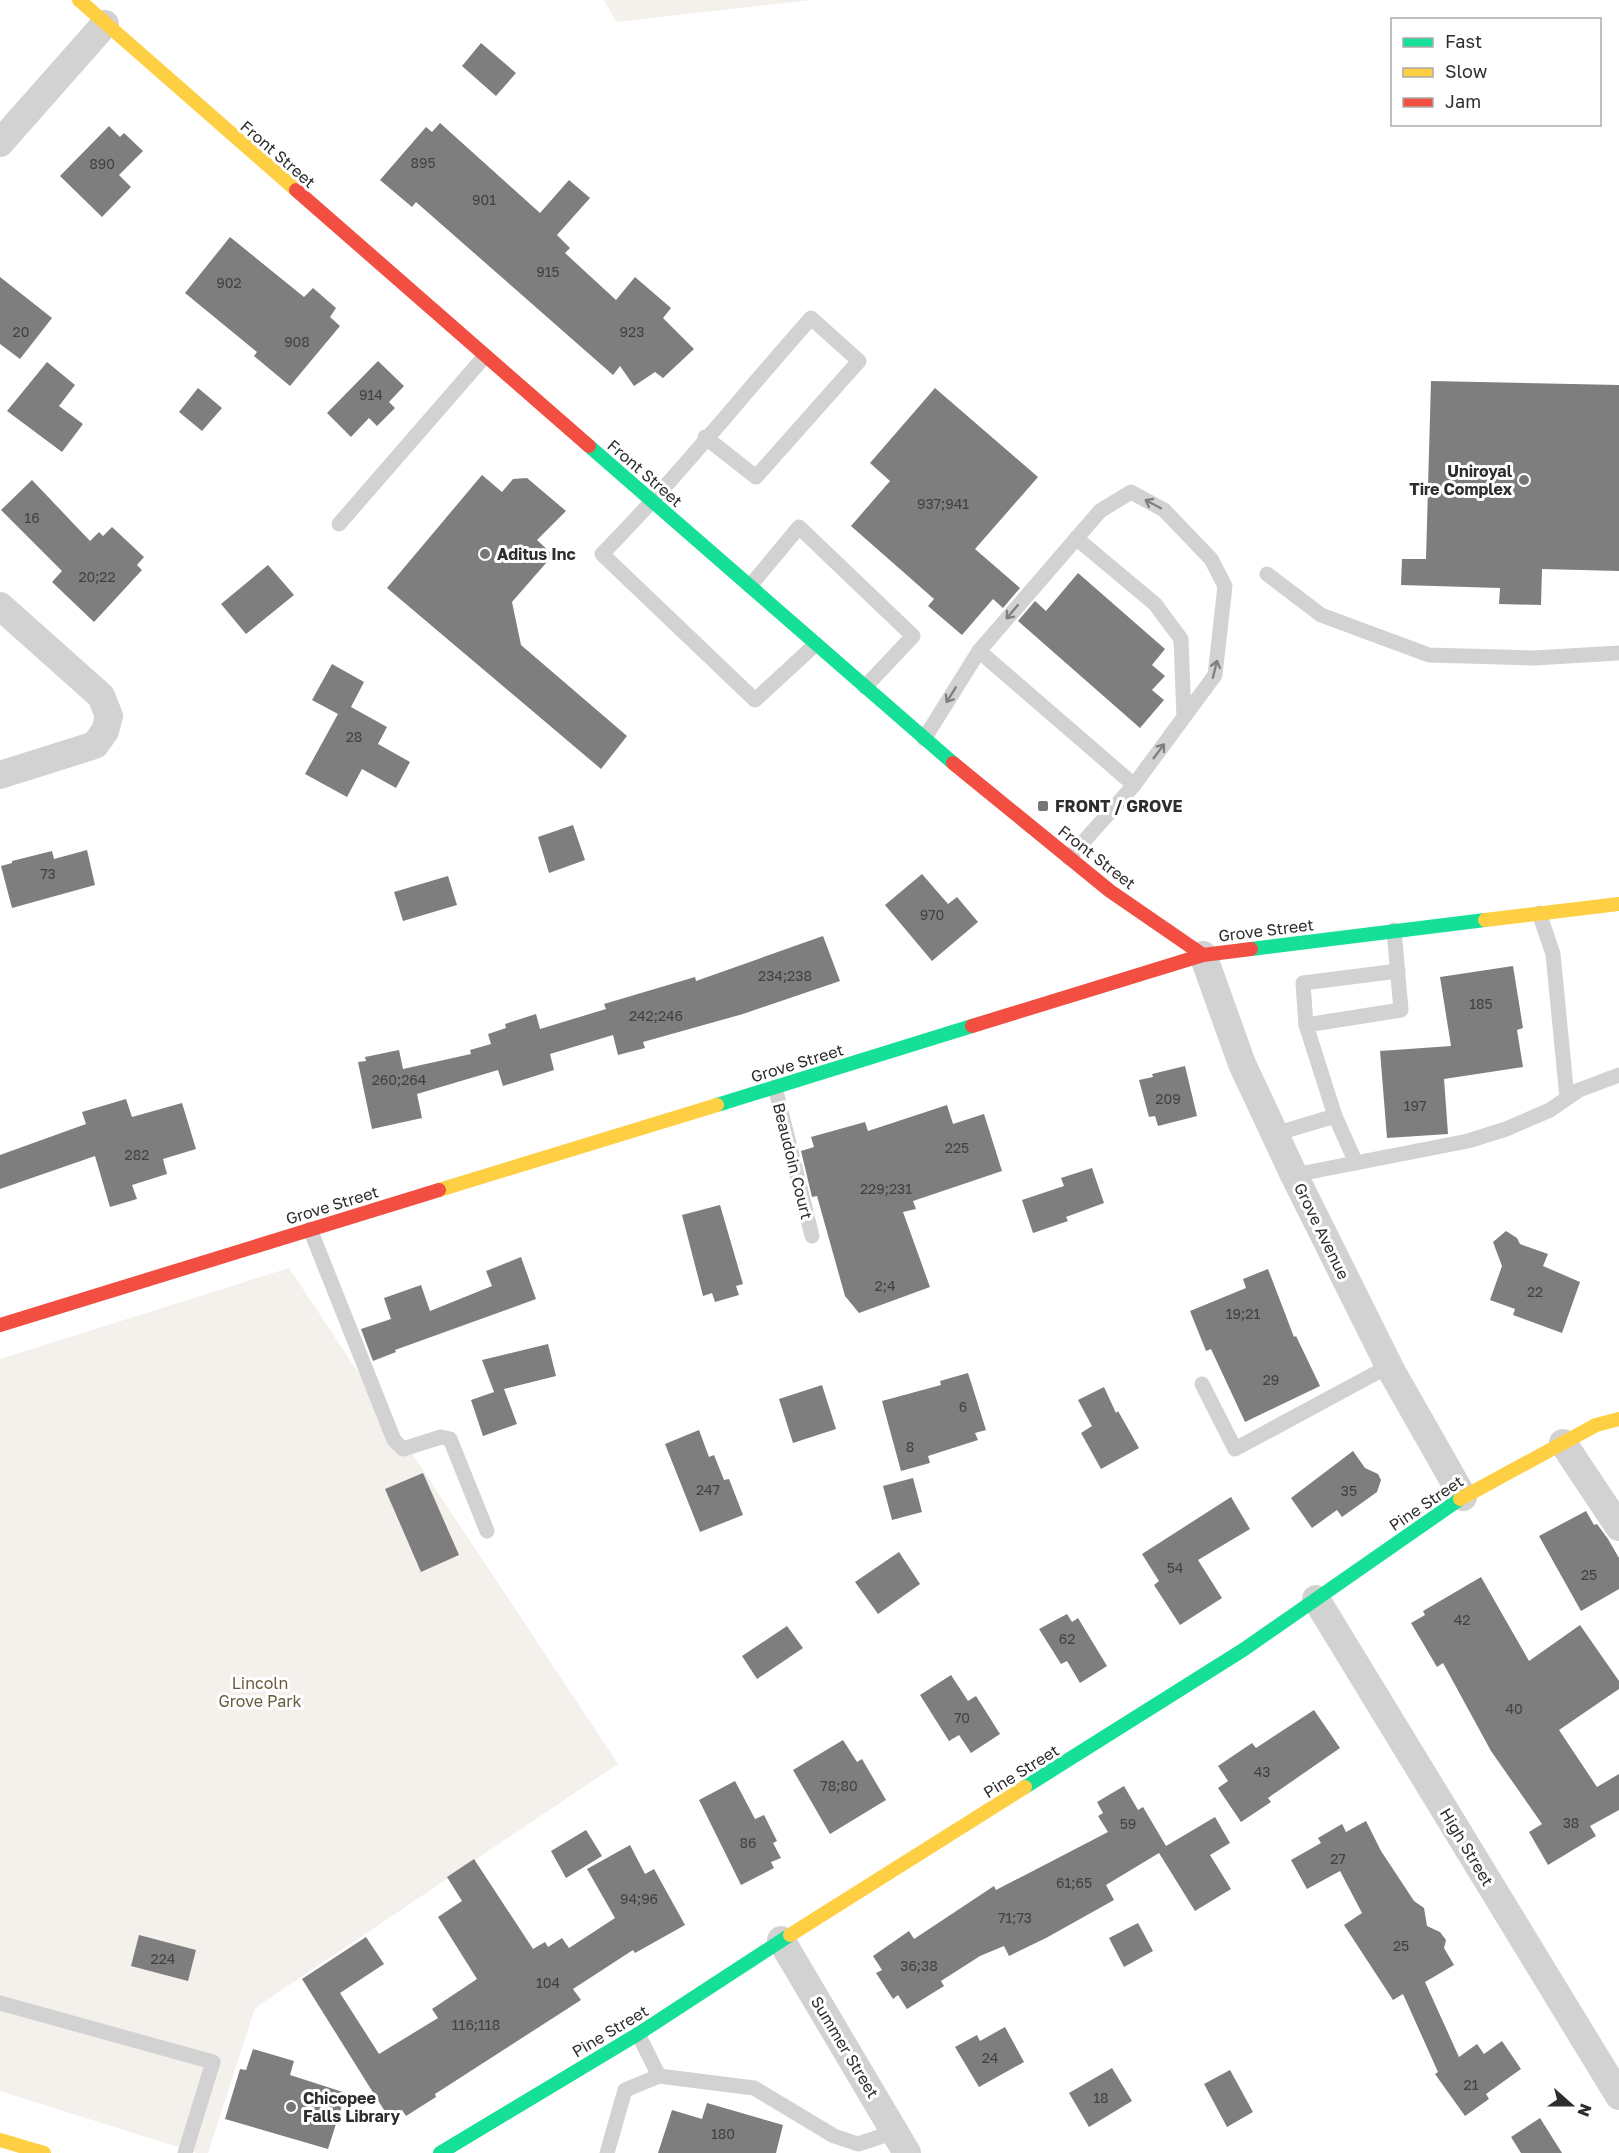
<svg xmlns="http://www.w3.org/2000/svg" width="1619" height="2153" viewBox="0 0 1619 2153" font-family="'Golos Text',sans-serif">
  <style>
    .green { fill: #f4f0eb }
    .building { fill: #7e7e7e }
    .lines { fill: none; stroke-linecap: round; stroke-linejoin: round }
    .lane { stroke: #d2d2d2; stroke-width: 15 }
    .street { stroke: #d2d2d2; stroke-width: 28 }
    .fast { stroke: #16e098; stroke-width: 14 }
    .slow { stroke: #ffcf43; stroke-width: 14 }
    .jam { stroke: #f24e42; stroke-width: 14 }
    .oneway { stroke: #808080 }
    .poi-dot { fill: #767676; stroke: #fff; stroke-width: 2 }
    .labels { text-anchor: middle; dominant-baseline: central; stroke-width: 6; stroke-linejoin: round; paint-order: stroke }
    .number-label { font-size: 14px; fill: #414141 }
    .street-label { font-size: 16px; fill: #2d2d2d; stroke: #fff }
    .poi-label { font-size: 16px; font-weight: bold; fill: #2d2d2d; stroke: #fff; text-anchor: start }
    .park-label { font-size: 16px; fill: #685a3b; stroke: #fff }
  </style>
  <rect width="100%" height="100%" fill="#fff"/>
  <!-- green -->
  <g class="green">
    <path d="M604,0H811L616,22Z"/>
    <path d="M289,1268L618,1764L255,2008L208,2153H197L0,2091V1359Z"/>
  </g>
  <!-- building -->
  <g class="building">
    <path d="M481,43L516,73L496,96L462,66Z"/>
    <path d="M440,123L540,213L569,180L590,198L557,235L570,248L565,253L616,300L635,277L671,308L663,318L694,349L663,378L655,372L634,386L620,366L613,375L416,202L412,207L380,180L426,127L432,132Z"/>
    <path d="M109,126L120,137L124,133L143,151L119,175L131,187L102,217L60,176Z"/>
    <path d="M230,237L304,297L313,288L336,308L330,317L340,326L290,386L254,356L257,352L185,293Z"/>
    <path d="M0,277L52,318L20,359L0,344Z"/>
    <path d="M378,361L404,386L389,402L395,408L377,426L369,418L351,437L327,413Z"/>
    <path d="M47,362L75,385L59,406L83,424L62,452L7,411Z"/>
    <path d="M1431,381L1619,385V571L1542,569L1541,605L1499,604L1500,588L1401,585L1402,559H1426Z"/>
    <path d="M198,388L222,408L202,431L179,412Z"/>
    <path d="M935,388L1038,477L975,549L1020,588L1003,608L993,599L962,635L928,606L934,599L851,526L890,481L870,463Z"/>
    <path d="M482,475L502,492L513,479L527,478L566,511L537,540L553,555L512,602L521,645L627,736L601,769L387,588Z"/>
    <path d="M32,480L90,541L99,532L103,536L112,527L144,557L137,565L142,570L94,622L52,582L62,571L1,510Z"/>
    <path d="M268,565L294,595L246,634L221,604Z"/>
    <path d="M1078,573L1165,649L1152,665L1165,676L1152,690L1164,700L1140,728L1018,621L1035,601L1046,611Z"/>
    <path d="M332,664L364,682L351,707L387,727L378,744L410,762L396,788L362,769L347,797L305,774L338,714L312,700Z"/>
    <path d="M573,825L585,860L549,873L538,837Z"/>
    <path d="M87,850L95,885L12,908L1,866L12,863V861L52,851L54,859Z"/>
    <path d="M922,874L948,904L957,897L978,922L932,961L885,905Z"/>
    <path d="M448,876L457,905L403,921L394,892Z"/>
    <path d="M823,936L840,981L743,1014L643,1042L645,1048L618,1055L613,1035L550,1054L554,1070L503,1086L498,1070L417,1094L422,1118L372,1129L358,1062L366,1061L365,1057L399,1050L403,1069L471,1054L470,1050L491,1044L488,1034L506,1028L505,1024L536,1014L540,1029L606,1009L604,1004L695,977L696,981Z"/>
    <path d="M1513,966L1523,1028L1517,1030L1523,1067L1444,1079L1448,1134L1387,1138L1380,1051L1451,1046L1440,977Z"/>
    <path d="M1185,1066L1197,1116L1158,1126L1155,1116L1149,1117L1139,1080L1153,1077L1152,1074Z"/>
    <path d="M126,1099L132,1117L182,1103L196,1149L163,1159L167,1174L132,1185L137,1199L110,1207L95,1156L0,1189V1155L86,1124L82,1112Z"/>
    <path d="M947,1105L953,1124L984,1114L1002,1171L913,1201L916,1209L903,1212L930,1287L859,1313L845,1296L817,1196L812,1197L801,1151L814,1147L811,1137L865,1122L868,1131Z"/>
    <path d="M1092,1168L1104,1203L1066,1217L1068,1221L1033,1233L1022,1200L1064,1186L1061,1178Z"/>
    <path d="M720,1205L743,1284L736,1286L739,1295L715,1302L712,1293L703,1296L682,1215Z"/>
    <path d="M1506,1231L1517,1238L1520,1244L1548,1254L1543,1266L1580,1282L1562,1333L1513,1315L1515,1309L1490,1300L1502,1266L1493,1242Z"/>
    <path d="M521,1257L536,1299L395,1350L396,1352L373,1361L361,1329L391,1319L384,1298L421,1285L430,1311L492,1286L486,1271Z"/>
    <path d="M1268,1269L1294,1337L1296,1336L1320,1386L1245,1422L1211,1349L1206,1351L1190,1311L1246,1288L1243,1279Z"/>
    <path d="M548,1344L556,1376L504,1389L517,1424L483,1436L471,1400L494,1392L482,1360Z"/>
    <path d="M968,1373L986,1430L975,1433L978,1440L928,1456L930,1463L901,1471L882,1401L941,1385L940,1381Z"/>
    <path d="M822,1385L836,1429L793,1443L779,1399Z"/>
    <path d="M1104,1387L1116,1413L1118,1411L1139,1448L1101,1469L1081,1433L1092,1426L1078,1400Z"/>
    <path d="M699,1430L709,1457L714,1455L724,1480L729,1479L743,1515L700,1532L665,1444Z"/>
    <path d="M1353,1451L1365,1468L1378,1474L1381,1480L1377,1492L1342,1517L1337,1510L1312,1528L1291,1498Z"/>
    <path d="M423,1473L459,1555L421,1572L385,1489Z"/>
    <path d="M913,1478L922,1512L892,1520L883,1486Z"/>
    <path d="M1231,1497L1250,1529L1198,1560L1222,1598L1180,1625L1154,1585L1159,1581L1142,1554Z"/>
    <path d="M1586,1511L1594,1525L1597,1524L1608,1539L1619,1558V1589L1581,1611L1539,1536Z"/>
    <path d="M899,1552L920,1584L878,1614L855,1582Z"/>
    <path d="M1481,1577L1529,1661L1580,1625L1619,1681V1689L1559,1730L1597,1787L1619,1774V1810L1590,1826L1596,1836L1548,1865L1529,1832L1542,1824L1491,1751L1443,1663L1437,1667L1411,1623L1425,1615L1423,1611Z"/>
    <path d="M1067,1614L1072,1622L1078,1618L1107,1666L1080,1683L1067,1661L1061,1664L1039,1629Z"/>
    <path d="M787,1626L803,1648L757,1679L742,1656Z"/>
    <path d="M951,1675L968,1701L976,1696L1000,1734L971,1753L959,1735L949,1741L920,1695Z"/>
    <path d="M1314,1710L1340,1748L1268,1798L1271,1802L1241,1822L1218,1788L1228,1781L1218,1766L1252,1743L1256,1748Z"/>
    <path d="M843,1740L857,1762L862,1759L886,1800L830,1834L793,1770Z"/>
    <path d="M735,1781L755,1819L764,1815L777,1841L773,1843L781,1858L771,1862L774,1868L741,1885L699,1800Z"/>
    <path d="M1124,1786L1138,1810L1143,1807L1166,1846L1215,1817L1230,1843L1210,1855L1231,1889L1195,1911L1159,1853L1106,1885L1114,1900L1046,1938L1009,1956L1004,1946L980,1956L941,1981L944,1986L907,2009L898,1995L893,1999L876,1973L882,1970L873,1956L909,1931L914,1939L994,1886L996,1890L1108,1832L1098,1816L1103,1813L1097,1802Z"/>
    <path d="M1366,1821L1381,1851L1414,1901L1424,1908L1427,1926L1440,1932L1446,1940L1444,1948L1454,1965L1425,1982L1459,2057L1477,2044L1484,2054L1502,2041L1521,2069L1486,2094L1489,2099L1465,2116L1435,2074L1438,2072L1403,1994L1393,2000L1344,1925L1362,1913L1340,1871L1307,1889L1291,1860L1321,1843L1318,1838L1342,1824L1346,1832Z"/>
    <path d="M586,1830L602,1856L566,1878L551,1851Z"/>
    <path d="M630,1845L645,1874L654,1869L685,1925L635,1953L633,1950L573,1989L581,2000L435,2094L436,2097L406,2116L402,2110L389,2118L302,1979L366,1937L384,1964L340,1993L379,2054L438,2018L432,2009L477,1979L438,1917L462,1901L447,1877L474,1859L533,1949L545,1942L548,1947L562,1938L569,1948L615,1918L587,1869Z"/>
    <path d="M1138,1923L1153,1951L1124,1967L1109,1938Z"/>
    <path d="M139,1935L196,1950L188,1981L131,1966Z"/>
    <path d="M1005,2027L1024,2062L979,2087L955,2047L977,2035L980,2041Z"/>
    <path d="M253,2049L294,2061L290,2075L346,2093L328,2149L225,2119L240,2069L246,2070Z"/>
    <path d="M1112,2068L1132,2101L1089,2127L1069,2093Z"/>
    <path d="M1230,2070L1253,2112L1227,2127L1204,2084Z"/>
    <path d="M707,2103L783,2125L776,2153H658L672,2110L702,2119Z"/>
    <path d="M1540,2118L1562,2153H1521L1511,2137Z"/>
  </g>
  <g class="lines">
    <!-- lane -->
    <g class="lane">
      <path d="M705,437L756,477L859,361L811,318C741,397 675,480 602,554L755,700L816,644"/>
      <path d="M339,524L485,356"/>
      <path d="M1076,538L1155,604L1181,639L1184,717"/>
      <path d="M1267,574L1321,615L1429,655L1534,658L1619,653"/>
      <path d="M750,586L799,527L913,636L865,687"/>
      <path d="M979,651L1134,785"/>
      <path d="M924,739L979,651L1100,511L1131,492L1164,510L1211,559L1225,586L1215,675L1134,785L1069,858"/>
      <path d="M1539,913L1553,954L1567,1098"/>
      <path d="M1306,1025L1303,983L1398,971"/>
      <path d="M775,1087L812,1236"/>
      <path d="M1335,1116L1356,1163"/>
      <path d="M1275,1134L1335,1116L1306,1025L1401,1010L1394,930"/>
      <path d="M1294,1175L1468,1141L1506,1129L1550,1110L1579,1090L1619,1075"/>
      <path d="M310,1229L394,1440L403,1449L441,1437L450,1439L487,1531"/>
      <path d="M1202,1384L1235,1449L1389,1366"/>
      <path d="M0,2003L213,2062L185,2153"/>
      <path d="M638,2034L659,2076L754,2088L834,2136L858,2144L895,2132"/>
      <path d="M607,2153L625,2090L659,2076"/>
    </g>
    <!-- street -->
    <g class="street">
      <path d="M0,143L105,24"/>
      <path d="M0,606L101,696L109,716L105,731L95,745L0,775"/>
      <path d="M1203,955L1242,1064L1294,1175L1392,1372L1463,1497"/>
      <path d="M1563,1443L1619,1527"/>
      <path d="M1316,1599L1619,2096"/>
      <path d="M781,1940L907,2153"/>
    </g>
    <!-- fast -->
    <g class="fast">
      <path d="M589,446L953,763"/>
      <path d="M1251,949L1485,920"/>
      <path d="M717,1105L972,1026"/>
      <path d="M1025,1787L1243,1650L1460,1499"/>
      <path d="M440,2153L638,2034L790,1935"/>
    </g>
    <!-- slow -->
    <g class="slow">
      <path d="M79,0L296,190"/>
      <path d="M1485,920L1619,904"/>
      <path d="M439,1190L717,1105"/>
      <path d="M1460,1499L1596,1425L1619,1419"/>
      <path d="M790,1935L1025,1787"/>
      <path d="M0,2140L44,2153"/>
    </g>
    <!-- jam -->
    <g class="jam">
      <path d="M296,190L589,446"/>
      <path d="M953,763L1110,891L1203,955"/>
      <path d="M972,1026L1203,955L1251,949"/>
      <path d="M0,1325L439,1190"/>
    </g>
  </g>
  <!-- one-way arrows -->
  <defs><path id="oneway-shaft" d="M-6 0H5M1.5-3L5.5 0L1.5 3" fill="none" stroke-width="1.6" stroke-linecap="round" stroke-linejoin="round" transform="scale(1.5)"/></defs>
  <g class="oneway">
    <use href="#oneway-shaft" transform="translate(1153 504) rotate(-152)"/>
    <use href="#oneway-shaft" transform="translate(1012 612) rotate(130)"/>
    <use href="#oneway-shaft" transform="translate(1215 669) rotate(-76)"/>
    <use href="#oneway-shaft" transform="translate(951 695) rotate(122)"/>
    <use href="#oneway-shaft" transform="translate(1159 751) rotate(-53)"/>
  </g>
  <!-- markers -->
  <g class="poi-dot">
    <circle cx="1524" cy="480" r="6"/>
    <circle cx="485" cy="554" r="6"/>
    <rect x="1037" y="800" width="12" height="12" rx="3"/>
    <circle cx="291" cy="2107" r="6"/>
  </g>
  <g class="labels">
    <!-- number labels -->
    <g class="number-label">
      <text x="423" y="162">895</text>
      <text x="102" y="163">890</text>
      <text x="484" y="199">901</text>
      <text x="548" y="271">915</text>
      <text x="229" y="282">902</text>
      <text x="21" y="331">20</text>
      <text x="632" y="331">923</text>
      <text x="297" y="341">908</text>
      <text x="371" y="394">914</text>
      <text x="943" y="503">937;941</text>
      <text x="32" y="517">16</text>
      <text x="97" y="576">20;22</text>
      <text x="354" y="736">28</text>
      <text x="48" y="873">73</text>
      <text x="932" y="914">970</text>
      <text x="785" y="975">234;238</text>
      <text x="1481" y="1003">185</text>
      <text x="656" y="1015">242;246</text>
      <text x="399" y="1079">260;264</text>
      <text x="1168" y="1098">209</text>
      <text x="1415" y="1105">197</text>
      <text x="957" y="1147">225</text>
      <text x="137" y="1154">282</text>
      <text x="886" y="1188">229;231</text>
      <text x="885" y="1285">2;4</text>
      <text x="1535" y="1291">22</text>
      <text x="1243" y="1313">19;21</text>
      <text x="1271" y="1379">29</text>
      <text x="963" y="1406">6</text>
      <text x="910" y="1446">8</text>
      <text x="708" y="1489">247</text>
      <text x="1349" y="1490">35</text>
      <text x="1175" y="1567">54</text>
      <text x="1589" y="1574">25</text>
      <text x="1462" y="1619">42</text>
      <text x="1067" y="1638">62</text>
      <text x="1514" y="1708">40</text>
      <text x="962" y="1717">70</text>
      <text x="1262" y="1771">43</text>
      <text x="839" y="1785">78;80</text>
      <text x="1571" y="1822">38</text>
      <text x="1128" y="1823">59</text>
      <text x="748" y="1842">86</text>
      <text x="1338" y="1858">27</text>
      <text x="1074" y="1882">61;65</text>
      <text x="639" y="1898">94;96</text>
      <text x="1015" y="1917">71;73</text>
      <text x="1401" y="1945">25</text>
      <text x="163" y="1958">224</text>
      <text x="919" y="1965">36;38</text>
      <text x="548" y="1982">104</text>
      <text x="476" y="2024">116;118</text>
      <text x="990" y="2057">24</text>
      <text x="1471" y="2084">21</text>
      <text x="1101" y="2097">18</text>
      <text x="723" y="2133">180</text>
    </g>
    <!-- street labels -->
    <g class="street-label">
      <text transform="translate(278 154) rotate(41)">Front Street</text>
      <text transform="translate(645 473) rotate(41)">Front Street</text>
      <text transform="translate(1097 857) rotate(38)">Front Street</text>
      <text transform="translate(1266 930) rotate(-7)">Grove Street</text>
      <text transform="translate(797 1063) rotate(-17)">Grove Street</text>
      <text transform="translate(793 1161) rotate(76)">Beaudoin Court</text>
      <text transform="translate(332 1205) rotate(-17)">Grove Street</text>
      <text transform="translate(1322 1231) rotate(64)">Grove Avenue</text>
      <text transform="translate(1426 1503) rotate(-34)">Pine Street</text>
      <text transform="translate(1021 1771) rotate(-32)">Pine Street</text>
      <text transform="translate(1467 1847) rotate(59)">High Street</text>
      <text transform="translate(610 2031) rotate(-31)">Pine Street</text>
      <text transform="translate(845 2047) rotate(59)">Summer Street</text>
    </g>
    <!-- poi labels -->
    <g class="poi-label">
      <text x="1512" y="471" text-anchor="end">Uniroyal<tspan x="1512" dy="18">Tire Complex</tspan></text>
      <text x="497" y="554">Aditus Inc</text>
      <text x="1055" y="806">FRONT / GROVE</text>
      <text x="303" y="2098">Chicopee<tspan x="303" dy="18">Falls Library</tspan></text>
    </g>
    <!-- park labels -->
    <g class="park-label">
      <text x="260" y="1683">Lincoln<tspan x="260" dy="18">Grove Park</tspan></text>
    </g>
  </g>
  <!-- legend -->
  <rect x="1391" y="18" width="210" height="108" fill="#ffffff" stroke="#ababab" stroke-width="1.5"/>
  <rect x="1403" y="38" width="30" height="9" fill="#16e098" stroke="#ababab" stroke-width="1.5"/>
  <text x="1445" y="48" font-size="18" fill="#2d2d2d">Fast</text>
  <rect x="1403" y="68" width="30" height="9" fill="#ffcf43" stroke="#ababab" stroke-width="1.5"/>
  <text x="1445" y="78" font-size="18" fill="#2d2d2d">Slow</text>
  <rect x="1403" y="98" width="30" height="9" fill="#f24e42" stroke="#ababab" stroke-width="1.5"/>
  <text x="1445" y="108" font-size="18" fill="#2d2d2d">Jam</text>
  <!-- north arrow -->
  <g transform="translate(1571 2105) rotate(111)" stroke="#ffffff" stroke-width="4.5" paint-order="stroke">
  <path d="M0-4.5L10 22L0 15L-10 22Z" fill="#2d2d2d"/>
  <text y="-9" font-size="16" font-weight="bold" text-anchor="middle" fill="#2d2d2d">N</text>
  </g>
</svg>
